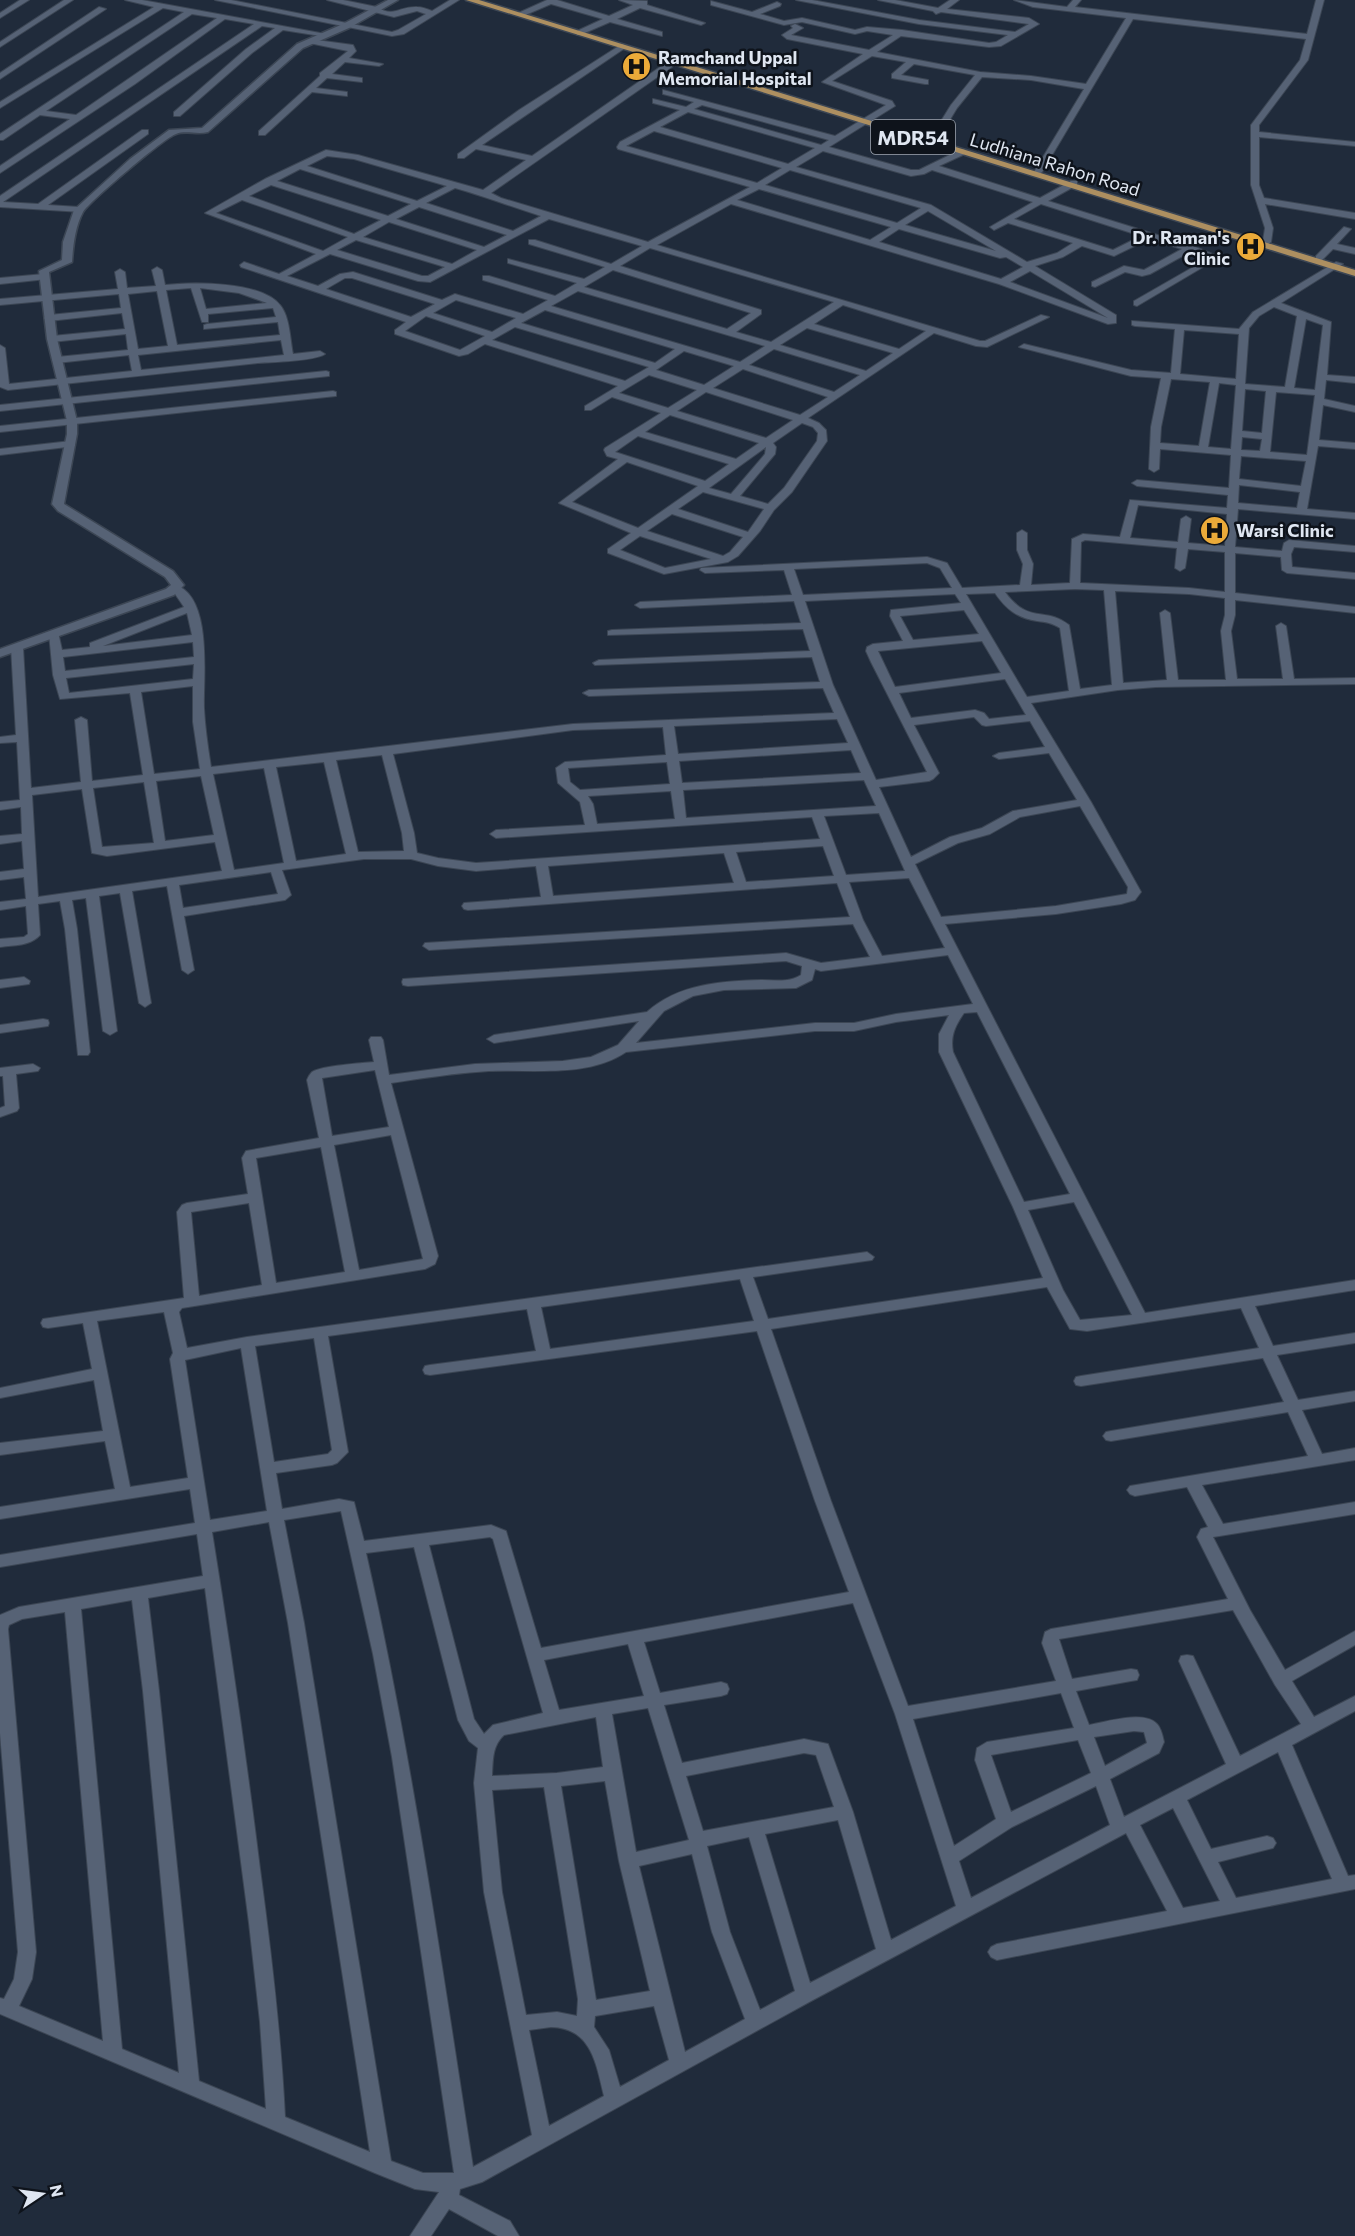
<svg xmlns="http://www.w3.org/2000/svg" width="1355" height="2236" viewBox="0 0 1355 2236" font-family="Commissioner,sans-serif">
  <style>
    .lines { fill: none; stroke-linecap: round; stroke-linejoin: round }
    .minor-casing { stroke: #3c4654; stroke-width: 2 }
    .tertiary-casing { stroke: #3c4654; stroke-width: 3 }
    .primary-casing { stroke: #3c4654; stroke-width: 3 }
    .minor { fill: #566275; fill-rule: evenodd }
    .tertiary { fill: #566275; fill-rule: evenodd }
    .primary { fill: #ad8f60; fill-rule: evenodd }
    .labels { text-anchor: middle; dominant-baseline: central; stroke-width: 5; stroke-linejoin: round; paint-order: stroke }
    .far-poi-label { font-size: 18px; font-weight: bold; fill: #dfe6f1; stroke: #0e131b; text-anchor: start }
    .far-street-label { font-size: 18px; fill: #dfe6f1; stroke: #0e131b }
    .shield { fill: #0e131b; stroke: #a0a7b1; stroke-width: 1.5 }
    .shield-label { font-size: 20px; font-weight: bold; fill: #dfe6f1 }
  </style>
  <rect width="100%" height="100%" fill="#202b3b"/>
  <g class="lines">
    <defs>
      <g id="minor">
        <path d="M20,0H29L0,18V13Z"/>
        <path d="M64,0H73L0,47V42Z"/>
        <path d="M125,0H142L331,35L327,37L283,30L252,53L180,116H174V112L246,49L275,28L262,26L3,202L38,204L142,130H148V134L48,205L79,207L82,208V212L0,207V196L254,24L225,19L135,84L0,173V166L70,119L40,115L3,140H0V134L184,12L163,8L0,108V102L154,7ZM192,14L217,18L76,115L46,111Z"/>
        <path d="M215,0H231L392,32L398,30L426,14L417,11L394,17L327,0H343L377,7C394,18 399,6 417,7C422,7 427,9 432,11L450,0H459L404,34L392,36Z"/>
        <path d="M547,0H557L609,16L633,5L619,0C629,0 638,1 647,1V5L705,23L701,25L640,8L617,19L662,32V36L610,22L580,35H577V31L603,19L551,4L523,16L516,14Z"/>
        <path d="M796,0H812L919,20L1015,32L1029,24L941,12L936,14L933,11L878,0H895L938,8L950,0H959L947,9L1029,18L1039,24L1001,46L989,47L901,36L877,52L980,72L1031,76L1086,84L1126,18L1033,7L1014,0L1067,7L1073,0H1081L1075,7L1307,34L1316,0H1324L1308,60L1259,125V132L1355,142V146L1259,137V185L1264,198L1355,213V219L1265,204L1273,228L1271,242L1263,248L1259,245L1263,241L1265,228L1251,185V125L1300,60L1306,39L1133,19L1042,172L1038,175L1034,172L1084,89L1031,80L982,77L957,108L937,141H934L930,139L951,105L975,75L914,64L901,75L928,80V84H925L892,78V74L906,62L872,56L832,81L892,101L895,106L829,147L911,170H919L962,149L965,150V154L939,166L1040,198L1071,181H1077V185L1048,201L1193,246L1220,257L1137,306L1134,305V301L1209,258L1190,252L1150,274L1142,276L1125,272L1095,287L1092,286V282L1124,266L1144,270L1182,249L1149,239L1114,256L1082,246L1063,257L1035,266L1116,315V323L1108,324L999,284L731,204L657,245L980,341H985L1041,315L1049,317L987,347L976,346L934,333L808,418L819,423L826,430L827,441L792,492L774,510L760,531L738,556L728,562L664,574L608,553V549L631,533L559,503L618,459L607,456L604,450L605,448L661,413L612,397L591,410H585V406L618,386L485,344L468,354L459,356L395,334V330L406,322L241,267L240,265L244,262L279,274L316,254L205,213L265,179L326,150L358,155L483,190L526,160L476,149L464,158H458V154L519,110L622,44L626,46L625,48L482,145L532,156L673,58H679V62L491,193L501,198L648,242L750,187L618,149L617,147L620,142L680,110L653,103V99L686,107L694,102L663,94V90L835,136L886,105L822,82L863,54L787,39L782,35L793,28L791,26L795,24L803,28L791,35L869,50L893,35L867,31L855,34L802,22L784,25L711,5V1L752,12L777,2L781,4L780,6L760,14L784,21L802,18L855,30L867,27L902,30L989,43L996,42L1008,35L919,24ZM702,105L829,140L821,145L694,109ZM688,112L815,148L788,164L660,127ZM654,131L782,168L757,183L626,146ZM823,151L911,176L924,174L932,170L1033,202L990,227L994,230L1008,223L1073,243L1057,253L1027,262L931,205L796,167ZM327,156L354,159L447,186L417,201L307,166ZM300,169L411,204L388,216L277,181ZM790,170L921,208L897,223L765,185ZM271,185L381,220L354,234L249,196ZM455,188C484,196 512,207 541,216L513,231L426,203ZM759,189L891,227L870,240L737,200ZM242,200L348,237L323,251L216,213ZM1041,204L1141,236L1113,250L1014,219ZM419,207L507,235L484,247L396,219ZM928,211L996,251L905,225ZM549,219L642,246L611,264L535,240H529V244L605,267L584,279L508,259V263L577,283L555,296L489,276H483V280L548,300L523,314L455,294L442,300L353,272L340,274L318,286L287,276L330,254L418,281L430,282ZM389,222L477,250L452,264L363,237ZM899,229L1000,258L1006,257L1023,267L1001,279L879,242ZM356,240L445,267L428,276H422L337,250ZM650,248L834,302L771,342L736,332L761,314V310L620,266ZM613,270L751,313L727,329L584,287ZM1030,271L1108,318L1010,282ZM345,278H352L435,304L411,317L326,289ZM578,291L765,346L740,362L551,306ZM456,300L516,318L492,332L433,313ZM843,305L926,331L899,349L814,324ZM545,310L675,349L655,363L521,323ZM426,316L485,336L460,350L405,331ZM515,327L649,367L625,381L492,340ZM807,328L893,353L866,371L780,345ZM774,349L860,375L834,392L749,365ZM684,351L734,366L704,385L656,370ZM743,369L828,397L800,415L713,388ZM649,375L697,390L668,408L619,393ZM706,392L793,420L766,438L677,411ZM670,415L759,443L736,459L645,432ZM802,423L813,427L818,433L817,441L784,488L768,504L740,496L775,454L776,447L773,443ZM638,436L729,464L705,481L615,452ZM766,447L765,454L731,494L709,488ZM627,462L698,486L638,528L572,502ZM703,492L764,509L748,532L678,509ZM672,514L743,537L730,552L723,556L647,531ZM640,536L711,559L665,568L620,550Z"/>
        <path d="M99,7L106,9L0,79V73Z"/>
        <path d="M309,39L353,45L356,51L349,58L383,64L379,66L345,62L332,74L362,78V82L327,78L316,88L347,92V96L312,92L265,135H259V131L320,76V73L348,51L309,43Z"/>
        <path d="M1344,227L1351,229L1337,244L1355,248V254L1333,249L1322,260H1316V256Z"/>
        <path d="M1336,262L1343,264L1281,303L1331,322L1327,375L1355,377V383L1326,380L1324,399L1355,406V412L1323,405L1319,440L1355,443V449L1318,446L1307,509L1355,513V519L1238,509L1235,547L1282,551L1284,543L1289,540L1355,546V552L1294,547L1291,554L1292,567L1355,573V579L1287,573L1282,570L1281,557L1235,553V593L1355,607V613L1235,600V615L1231,631L1237,679H1283L1276,626L1281,623L1286,626L1294,679L1355,678V684L1156,687L1118,690L1031,703L1091,802L1141,892L1135,900L1121,904L1056,914L945,924L1145,1313L1355,1280V1290L1255,1306L1273,1346L1355,1333V1343L1277,1355L1298,1400L1355,1391V1401L1302,1410L1322,1454L1355,1448V1460L1202,1485L1223,1524L1355,1502V1514L1213,1537L1250,1610L1285,1670L1355,1631V1645L1292,1681L1314,1717L1355,1696V1711L1292,1745L1348,1876L1355,1875V1889L997,1960L991,1957L988,1952L991,1947L997,1944L1167,1911L1126,1833L811,2001L482,2182L460,2189L459,2195L510,2221L519,2236H498L449,2209L431,2236H410L439,2192L415,2189L375,2173L0,2014V1998L4,1999L14,1979L18,1952L0,1733V1615L19,1607L203,1576L197,1534L0,1567V1555L195,1523L190,1489L0,1519V1507L115,1489L105,1441L0,1455V1443L103,1431L94,1380L0,1398V1388L92,1369L83,1323L48,1328L43,1327L41,1323L43,1319L184,1298L177,1212L182,1205L187,1203L248,1194L242,1158L246,1151L319,1138L307,1080C308,1077 310,1074 312,1072C320,1066 362,1063 374,1062L369,1040L371,1037H381L383,1040L389,1075L475,1064L563,1061L591,1057L618,1045L639,1021L494,1043L487,1039L494,1035L647,1012C678,984 721,981 761,980C774,980 789,983 801,975L802,966L786,961L408,986L403,985L402,982L403,979L786,953L821,963L870,957L853,924L429,950L423,946L425,943L850,917L837,883L468,910L464,909L462,906L464,903L541,897L536,866L476,871L438,866L411,859H364L282,870L291,895L285,900L184,916L194,970L188,974L182,970L167,886L132,891L151,1003L145,1007L139,1003L120,893L99,896L117,1031L110,1035L103,1031L86,898L72,900L77,929L90,1052L88,1055H78L65,929L60,901L38,904L40,935C30,946 15,945 0,947V939L24,937L28,934L26,906L0,910V902L26,899L24,877L0,880V872L24,869L22,841L0,844V836L22,834L21,807L0,810V802L20,800L17,742L0,743V737L16,735L11,647L13,645H21L23,647L31,788L81,782L75,720L81,717L87,720L92,781L143,775L130,693L60,699L53,675L49,634L54,631L58,632L62,650L90,647V643L184,607L171,588L176,585C213,598 203,679 204,708C205,728 208,748 211,767L573,724L834,713L823,688L589,696L583,693L589,690L820,682L812,657L595,665L593,663L599,660L810,651L803,629L608,635V631L612,630L801,623L794,601L640,608L635,605L640,602L792,595L784,570L705,573L700,570L701,568L927,557L947,563L962,588L1020,585L1023,564L1017,550V533L1022,530L1027,533V550L1033,564L1031,585L1070,583L1072,539L1083,534L1120,537L1130,500L1227,508L1228,495L1137,486L1132,483L1137,480L1229,488L1231,455L1160,449L1159,469L1154,472L1149,469L1151,427L1161,378L1131,376L1019,347L1024,344L1131,370L1171,373L1175,329L1135,326L1132,325V321L1239,329L1253,312ZM1274,307L1297,316L1285,387L1245,384L1249,328L1259,316ZM1306,319L1323,325L1315,390L1294,388ZM1184,330L1239,334L1236,379L1180,374ZM1171,379L1210,382L1199,446L1160,443L1161,427ZM1219,383L1236,385L1231,449L1208,447ZM1245,389L1266,391L1262,433L1242,431ZM1276,392L1315,395L1307,455L1270,452ZM1242,437L1262,439L1260,451L1241,450ZM1241,456L1306,461L1301,486L1239,479ZM1239,485L1300,492L1297,508L1238,503ZM1138,505L1227,514L1225,546L1188,543L1191,519L1186,516L1181,519L1178,542L1130,538ZM1085,540L1177,548L1175,568L1180,571L1185,568L1188,549L1225,552V592L1189,588L1080,583L1081,542ZM927,563L940,568L952,588L803,595L794,569ZM1075,589L1104,590L1112,685L1080,689L1069,625C1045,606 1029,625 1005,592ZM1115,591L1189,594L1225,598V615L1221,631L1226,680H1178L1170,613L1165,610L1160,613L1167,680L1123,683ZM995,593C1006,609 1017,618 1037,621C1046,622 1052,623 1060,628L1069,691L1027,697L966,594ZM955,594L961,603L891,610L890,616L903,641L873,644L867,647L866,651L871,662L927,772L876,780L833,685L805,601ZM964,610L979,634L913,640L900,616ZM187,613L192,635L103,646ZM982,641L1001,673L895,687L878,651ZM193,642L194,657L65,671L63,657ZM194,664L193,679L69,693L66,678ZM1005,679L1026,715L989,719L984,713L975,710L911,718L899,693ZM193,686V722L200,769L154,774L141,692ZM974,717L982,725L986,726L1030,721L1045,747L999,753L993,756L999,759L1049,753L1077,800L1013,811L982,828L950,837L911,857L879,787L929,781L933,779L939,773L914,725ZM837,719L848,743L678,754L674,726ZM663,727L666,755L565,762L556,768L558,783L580,802L585,825L496,830L490,834L496,838L812,817L820,839L476,863L438,858L417,853L414,833L393,754L573,730ZM851,750L861,773L682,783L679,761ZM382,755L402,833L404,851L358,852L336,760ZM324,762L346,854L296,861L276,767ZM667,762L670,784L580,790L570,782L568,768ZM264,768L284,863L234,870L213,774ZM201,776L214,835L165,841L156,781ZM864,780L876,806L686,818L683,790ZM144,782L154,843L102,847L93,788ZM82,789L92,853L107,856L215,842L222,871L38,897L32,795ZM671,791L675,819L597,824L593,804L588,796ZM1080,806L1128,887L1127,894L1056,906L941,917L915,864L958,843L990,834L1020,817ZM879,813L905,871L846,875L824,816ZM823,846L834,876L746,882L736,852ZM724,853L734,883L553,896L548,866ZM271,872L278,894L183,908L179,885ZM909,878L945,948L882,956L863,920L849,882ZM948,955L973,1004L896,1014L854,1023H815L636,1043L664,1011L693,996L724,990L796,988L812,980L815,969L821,971ZM977,1012L1070,1194L1024,1202L953,1052C950,1036 955,1026 964,1013ZM949,1015L939,1034V1052L1013,1207L1043,1278L768,1319L753,1277L872,1260L874,1257L867,1252L247,1337L187,1348L179,1312L182,1308L425,1269L435,1264L438,1256L391,1083C423,1078 456,1073 489,1071C532,1069 588,1078 626,1052L815,1031H854L896,1022ZM375,1070L389,1127L332,1136L322,1078ZM391,1135L423,1259L359,1270L334,1145ZM321,1147L345,1272L276,1283L256,1158ZM1074,1202L1132,1315L1080,1320L1063,1290L1028,1210ZM249,1203L262,1285L199,1296L191,1212ZM740,1279L754,1321L550,1349L541,1307ZM1047,1287L1070,1329L1087,1331L1241,1308L1259,1348L1081,1376L1076,1377L1074,1381L1076,1385L1081,1386L1263,1358L1284,1402L1111,1431L1106,1432L1103,1436L1106,1440L1111,1441L1288,1412L1308,1456L1130,1486L1127,1490L1130,1494L1135,1496L1187,1487L1208,1527L1201,1529L1197,1537L1228,1599L1051,1629L1045,1632L1042,1643L1056,1681L908,1706L831,1501L771,1329ZM527,1309L536,1351L430,1365L425,1366L423,1370L425,1374L430,1375L757,1331L815,1501L849,1592L541,1648L506,1531L491,1525L364,1541L354,1502L339,1499L282,1509L276,1473L332,1465L337,1463L348,1452L328,1336ZM164,1312L173,1353L170,1359L188,1478L130,1487L97,1321ZM314,1338L332,1450L328,1454L274,1462L255,1346ZM241,1348L267,1511L210,1520L185,1360ZM341,1511L373,1654L392,1757L454,2173H423L391,2161L304,1623L284,1520ZM269,1522L288,1623L370,2152L285,2117C281,2034 271,1951 260,1869C246,1756 230,1644 212,1532ZM490,1537L493,1539L543,1713L493,1725L484,1734L474,1719L429,1545ZM414,1547L458,1720L469,1741L478,1748L474,1783L484,1892L532,2135L473,2167C441,1962 412,1756 366,1553ZM205,1588L249,1923L260,2022L266,2109L199,2081L159,1691L148,1598ZM132,1600L143,1691L179,2073L122,2049L81,1609ZM853,1603L895,1714L956,1906L891,1940L853,1812L828,1744L804,1739L682,1763L664,1705L721,1696L727,1694L729,1689L727,1684L721,1682L660,1693L644,1642ZM1233,1610L1275,1685L1301,1724L1240,1756L1193,1656L1187,1655L1181,1656L1179,1661L1226,1764L1124,1817L1110,1779L1159,1753L1164,1742C1163,1737 1161,1728 1157,1724C1144,1710 1106,1722 1089,1725L1076,1691L1131,1681L1137,1680L1139,1675L1137,1670L1131,1669L1072,1679L1059,1639ZM65,1612L103,2041L19,2006L32,1979L36,1952L8,1629L9,1625L22,1619ZM628,1644L644,1696L559,1710L544,1660ZM1061,1693L1074,1728L987,1742L977,1748L975,1760L996,1819L954,1846L913,1719ZM648,1708L689,1840L636,1852L612,1714ZM596,1717L603,1767L557,1773L492,1776C493,1760 492,1746 504,1735ZM1134,1731L1144,1732L1147,1743L1105,1766L1094,1737ZM1078,1740L1091,1773L1011,1812L991,1755ZM1278,1752L1332,1879L1236,1898L1218,1862L1273,1848L1276,1843L1273,1838L1267,1836L1211,1849L1187,1800ZM804,1753L816,1755L834,1807L703,1831L686,1776ZM605,1781L619,1861L650,1991L596,2000L561,1786ZM1096,1786L1110,1825L971,1898L959,1861L1012,1827ZM544,1787L578,1999L577,2016L557,2012L526,2015L502,1892L492,1790ZM1173,1808L1220,1901L1183,1908L1140,1825ZM838,1820L876,1949L810,1983L765,1834ZM749,1837L795,1991L760,2010L730,1932L707,1846ZM692,1854L712,1932L745,2019L685,2052L639,1866ZM654,2006L669,2060L620,2087L609,2050L594,2027L595,2016ZM551,2027C592,2028 596,2064 604,2096L549,2126L529,2030Z"/>
        <path d="M157,267L162,270L165,285C193,282 261,281 280,305C290,317 290,339 293,354L320,351L325,354C316,361 272,362 258,363C174,372 92,381 8,390L0,387V345L5,348L9,384L132,371L129,355L57,363L52,360L57,357L128,350L126,334L52,342L47,339L52,336L125,329L122,313L49,321L44,318L49,315L121,308L119,294L0,305V299L118,289L115,272L120,269L125,272L127,288L156,286L152,270ZM191,288L202,322H208V314L273,308L276,317L207,324L204,325V329L278,322L280,335L177,345L166,290ZM200,288L239,293L267,303L206,309ZM157,291L168,346L138,349L128,294ZM281,340L284,355L141,370L138,355Z"/>
        <path d="M44,274L49,277L47,279L0,284V278Z"/>
        <path d="M326,371L329,372V376L0,411V405Z"/>
        <path d="M333,391L336,392V396L0,432V426Z"/>
        <path d="M71,441L75,442V446L0,455V449Z"/>
        <path d="M24,977L30,981L29,984L0,988V980Z"/>
        <path d="M43,1019L48,1020L49,1023L48,1026L0,1033V1025Z"/>
        <path d="M33,1064L40,1068L38,1071L16,1074L19,1108L17,1111L0,1117V1108L5,1106L3,1076H0V1068Z"/>
      </g>
      <path id="tertiary" d="M388,0H398L349,28L303,48L208,132C197,135 186,130 176,134C165,137 89,202 83,212C75,227 73,246 72,262L49,272L57,339L77,421V434L64,504L173,571L184,585L174,595L0,657V649L166,589L171,585L165,577L58,511L52,504L67,434V421L47,339L39,271L62,260L63,242L74,210L130,159L169,130L202,128L297,44L343,24Z"/>
      <path id="primary" d="M466,0H479L1355,270V276Z"/>
    </defs>
    <!-- minor casing -->
    <use href="#minor" class="minor-casing"/>
    <!-- tertiary casing -->
    <use href="#tertiary" class="tertiary-casing"/>
    <!-- primary casing -->
    <use href="#primary" class="primary-casing"/>
    <!-- minor -->
    <use href="#minor" class="minor"/>
    <!-- tertiary -->
    <use href="#tertiary" class="tertiary"/>
    <!-- primary -->
    <use href="#primary" class="primary"/>
  </g>
  <!-- icons -->
  <defs>
    <symbol id="hospital-disc" viewBox="-11 -11 22 22"><circle r="9.5" fill="#ebaa39" stroke="#0e131b"/><path d="M-5-5h3v3.5h4V-5h3V5h-3V1.5h-4V5h-3Z" fill="#111"/></symbol>
  </defs>
  <g fill-rule="evenodd">
    <use href="#hospital-disc" x="620" y="50" width="33" height="33"/>
    <use href="#hospital-disc" x="1234" y="230" width="33" height="33"/>
    <use href="#hospital-disc" x="1198" y="514" width="33" height="33"/>
  </g>
  <g class="labels">
    <!-- far-poi labels -->
    <g class="far-poi-label">
      <text x="658" y="57">Ramchand Uppal<tspan x="658" dy="21">Memorial Hospital</tspan></text>
      <text x="1230" y="237" text-anchor="end">Dr. Raman's<tspan x="1230" dy="21">Clinic</tspan></text>
      <text x="1236" y="530">Warsi Clinic</text>
    </g>
    <!-- far-street labels -->
    <g class="far-street-label">
      <text transform="translate(1055 164) rotate(17)">Ludhiana Rahon Road</text>
    </g>
    <!-- shield labels -->
    <rect class="shield" x="871" y="120" width="84" height="34" rx="4.5"/>
    <g class="shield-label">
      <text x="913" y="137">MDR54</text>
    </g>
  </g>
  <!-- north arrow -->
  <g transform="translate(42 2194) rotate(77)" stroke="#0e131b" stroke-width="4.5" paint-order="stroke">
  <path d="M0-4.5L10 22L0 15L-10 22Z" fill="#dfe6f1"/>
  <text y="-9" font-size="16" font-weight="bold" text-anchor="middle" fill="#dfe6f1">N</text>
  </g>
</svg>
